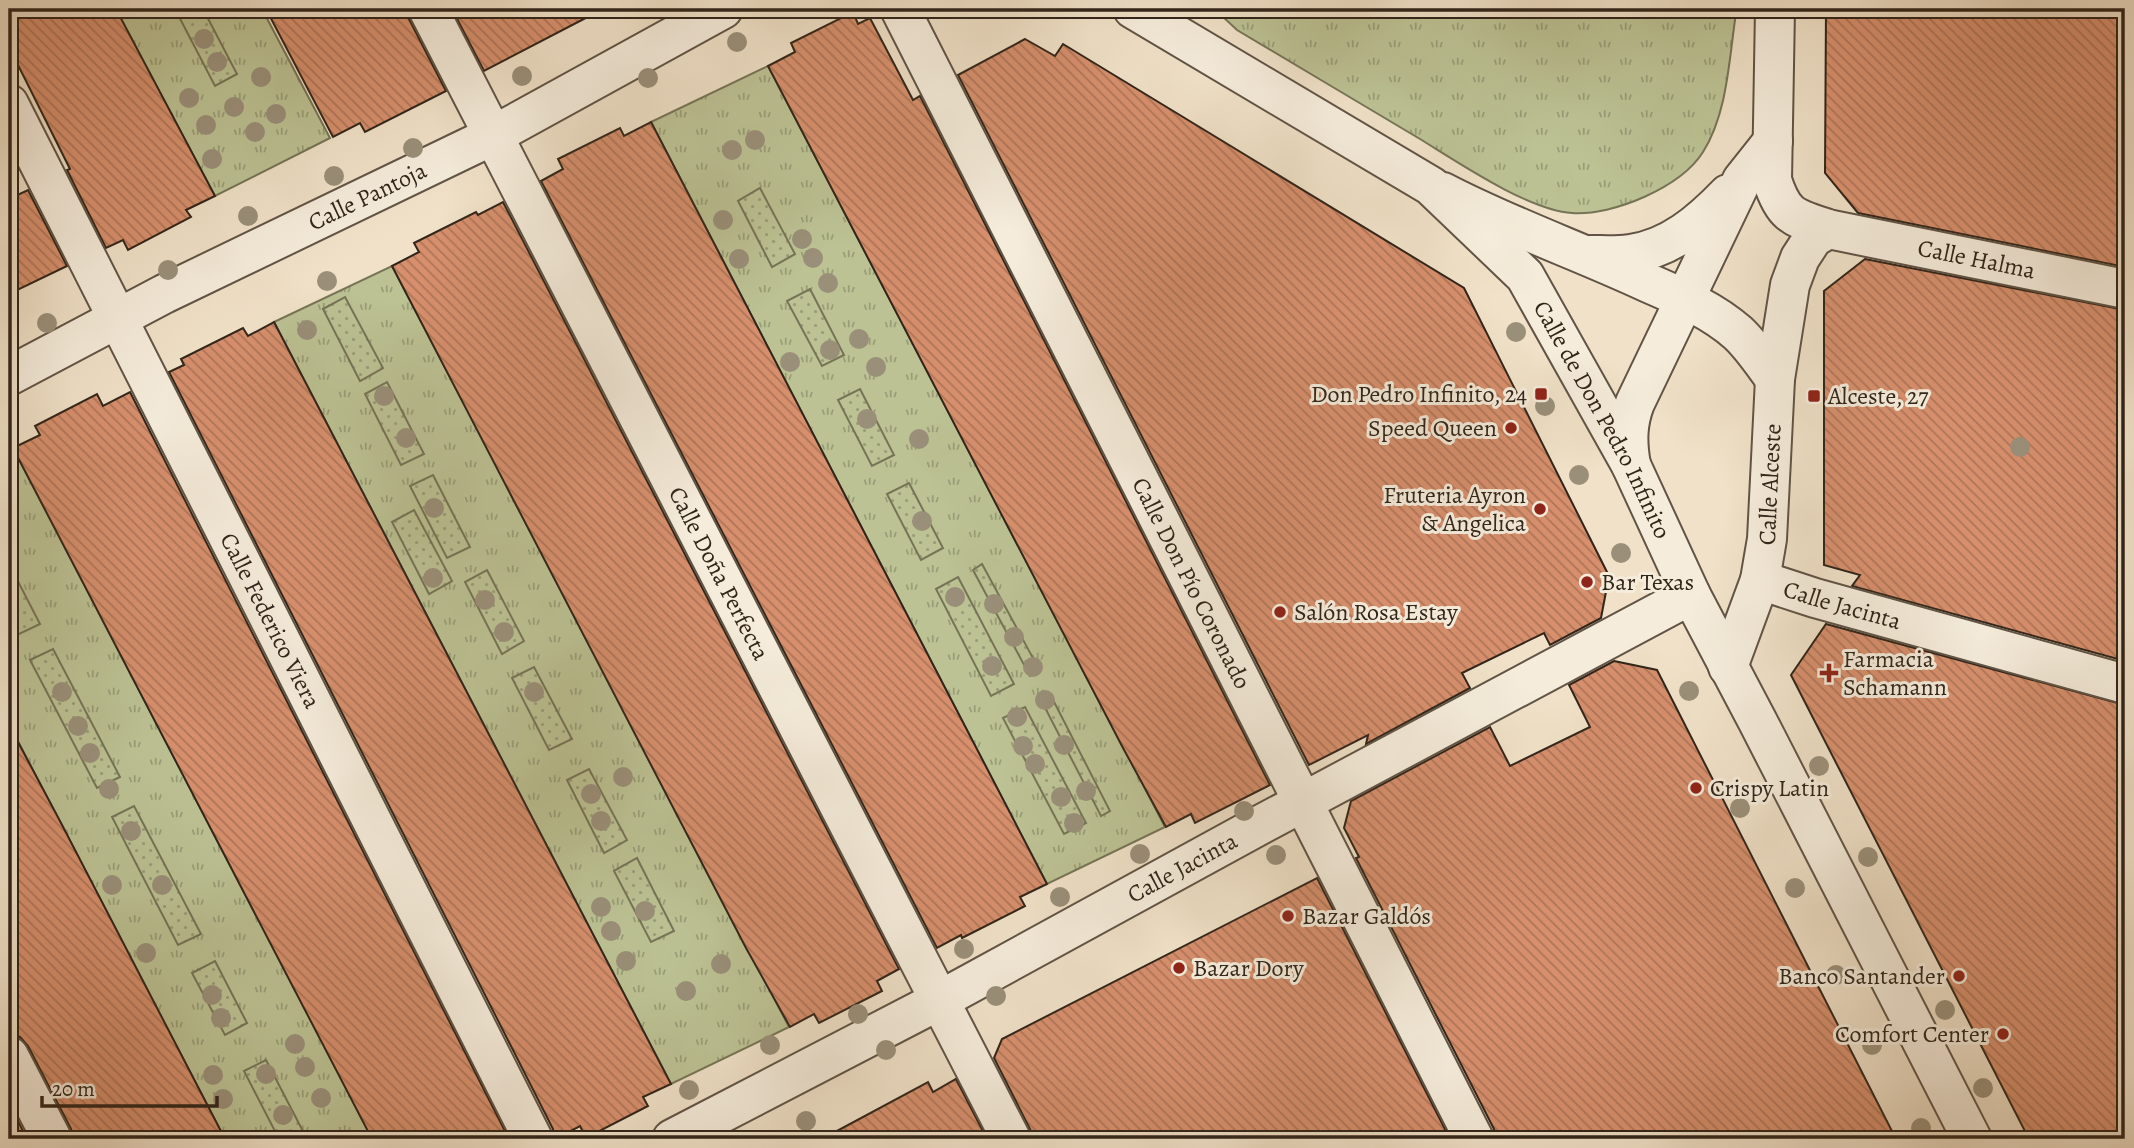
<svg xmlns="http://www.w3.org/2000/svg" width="2134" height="1148" viewBox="0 0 2134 1148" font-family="Alegreya,serif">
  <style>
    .park { fill: url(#park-tufts); stroke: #767457; stroke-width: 2 }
    .garden { fill: url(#garden-dots); stroke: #767457; stroke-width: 2 }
    .building { fill: url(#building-back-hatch); stroke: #31251a; stroke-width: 2 }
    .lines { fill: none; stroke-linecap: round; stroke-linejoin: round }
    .minor-casing { stroke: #615446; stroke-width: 42 }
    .tertiary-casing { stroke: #615446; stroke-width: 42 }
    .minor { stroke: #f5ecdb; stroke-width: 38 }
    .tertiary { stroke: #f5ecdb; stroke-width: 38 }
    .tree { fill: #9a8f79 }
    .poi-dot { fill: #8f2418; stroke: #f5ecdb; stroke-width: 2.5 }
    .labels { text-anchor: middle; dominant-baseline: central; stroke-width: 6; stroke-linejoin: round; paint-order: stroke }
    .street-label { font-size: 24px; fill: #31251a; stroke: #f5ecdb }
    .poi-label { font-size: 24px; fill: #31251a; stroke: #f5ecdb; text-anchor: start }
  </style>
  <defs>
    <pattern id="park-tufts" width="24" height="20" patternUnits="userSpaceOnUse" patternTransform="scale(1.75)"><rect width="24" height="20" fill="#bcc294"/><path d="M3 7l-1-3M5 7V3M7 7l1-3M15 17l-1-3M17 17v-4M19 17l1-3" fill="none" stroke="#999d78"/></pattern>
    <pattern id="garden-dots" width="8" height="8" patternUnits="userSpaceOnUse" patternTransform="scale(1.75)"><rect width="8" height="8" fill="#bcc294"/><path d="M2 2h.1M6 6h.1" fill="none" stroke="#999d78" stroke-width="1.8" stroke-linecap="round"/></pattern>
    <pattern id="building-back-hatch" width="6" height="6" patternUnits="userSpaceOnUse" patternTransform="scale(1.75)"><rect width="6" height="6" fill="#d78f6d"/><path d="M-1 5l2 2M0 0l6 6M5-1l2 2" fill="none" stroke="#af7559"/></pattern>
  </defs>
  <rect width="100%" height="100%" fill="#f0e1c8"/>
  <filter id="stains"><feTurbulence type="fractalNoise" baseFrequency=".00286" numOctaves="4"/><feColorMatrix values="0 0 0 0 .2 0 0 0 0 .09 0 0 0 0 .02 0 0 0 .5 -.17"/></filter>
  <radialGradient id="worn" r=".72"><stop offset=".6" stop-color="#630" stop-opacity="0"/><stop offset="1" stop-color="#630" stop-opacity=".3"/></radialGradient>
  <!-- park -->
  <g class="park">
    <path d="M115,9H262L330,138L215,196Z"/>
    <path d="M1219,9H1736V13C1729,58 1728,112 1703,152C1681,187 1613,216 1572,213C1528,210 1459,163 1420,139C1359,103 1298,66 1237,30L1223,17Z"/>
    <path d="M768,66L1165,827L1047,884L651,122Z"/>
    <path d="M392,266L789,1027L671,1084L274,322Z"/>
    <path d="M13,448L373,1139H225L9,724V450Z"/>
  </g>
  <!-- garden -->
  <g class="garden">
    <path d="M175,9H203L237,74L215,86Z"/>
    <path d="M760,188L795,254L772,267L738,201Z"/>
    <path d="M810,289L844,355L822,366L787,301Z"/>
    <path d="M345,297L383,368L360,381L323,309Z"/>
    <path d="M387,382L424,454L401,465L365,394Z"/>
    <path d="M860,389L894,455L872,466L838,400Z"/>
    <path d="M433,475L470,547L447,558L410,486Z"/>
    <path d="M909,483L943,548L921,560L887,494Z"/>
    <path d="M414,510L452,581L429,594L392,522Z"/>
    <path d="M9,564L40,624L17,635L9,619Z"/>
    <path d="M982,564L1040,671L1030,676L973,570Z"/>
    <path d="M487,570L524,641L502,654L465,582Z"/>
    <path d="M958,577L1014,684L991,696L936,589Z"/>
    <path d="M53,649L120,777L97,788L30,660Z"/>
    <path d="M534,667L572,739L549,750L512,678Z"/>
    <path d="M1050,694L1110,811L1101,816L1040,698Z"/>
    <path d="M1025,707L1086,823L1064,834L1003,718Z"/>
    <path d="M589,769L627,840L604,853L567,780Z"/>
    <path d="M134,806L201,934L178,945L112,817Z"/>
    <path d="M637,858L674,931L651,942L614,871Z"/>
    <path d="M215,961L247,1023L225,1035L192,973Z"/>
    <path d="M266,1060L307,1139H279L244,1071Z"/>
  </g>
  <!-- building -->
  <g class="building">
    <path d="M9,9H116L215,196L186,210L191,217L128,250L123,240L106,248L67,170L70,169L9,47Z"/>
    <path d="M266,9H406L409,19L446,91L365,132L360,123L333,137Z"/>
    <path d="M452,9H603L484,71Z"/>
    <path d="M1826,9H2125V267L1858,213L1825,173Z"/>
    <path d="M853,12L858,24L870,18L913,100L920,96L1270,785L1195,823L1191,814L1166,827L1123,748L768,66L795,52L791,43Z"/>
    <path d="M1025,39L1055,56L1063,44L1464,288L1609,576L1601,618L1550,645L1544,633L1462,673L1470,688L1366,744L1368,735L1309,765L958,75Z"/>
    <path d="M651,122L1047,884L1020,897L1025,906L962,938L961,935L937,948L541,181L563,169L558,159L620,128L624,136Z"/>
    <path d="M28,190L67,266L9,294V199Z"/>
    <path d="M503,202L899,969L877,981L882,991L819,1023L814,1014L790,1027L746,948L392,266L419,252L414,243L476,212L478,215Z"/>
    <path d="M1865,259L2125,310V661L1852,586L1860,575L1824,565V291Z"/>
    <path d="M274,322L671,1084L643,1097L648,1106L586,1138L580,1126L555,1139L553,1129L169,372L184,365L181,359L243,328L248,336Z"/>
    <path d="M130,392L509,1139H372L13,448L40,435L35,426L97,394L103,406Z"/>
    <path d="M1826,624L2125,705V1139H2029L1791,675Z"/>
    <path d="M1614,661L1657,670L1896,1139H1496L1494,1129L1356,858L1359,857L1344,828L1351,801L1490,727L1510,766L1590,727L1569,685Z"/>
    <path d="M9,725L61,823L225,1139H74L71,1129L28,1046L20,1037L9,1034Z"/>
    <path d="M1317,878L1450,1139H1033L1030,1129L994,1058L1002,1039Z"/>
    <path d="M956,1079L987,1139H822L928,1082L933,1092Z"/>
    <path d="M9,1103L27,1139H9Z"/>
  </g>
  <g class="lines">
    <defs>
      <g id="minor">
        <path id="s1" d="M428,9L1011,1139"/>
        <path id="s2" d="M900,9L1474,1139"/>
        <path id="s3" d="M1775,9L1772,180C1784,217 1793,217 1828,229L2125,289"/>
        <path id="s4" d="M9,104L533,1139"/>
        <path d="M1443,192C1508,226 1577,250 1644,281C1676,295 1711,309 1738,333C1752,346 1763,363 1775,379"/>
        <path d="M1591,255C1603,255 1617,256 1630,254C1670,249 1701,222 1728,194"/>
        <path id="s5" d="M9,376L164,294L492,136L723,9"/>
        <path d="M1631,465C1627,442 1627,424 1635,403L1742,180L1773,141"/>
        <path id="s6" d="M1760,580L1815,598L2125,684"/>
        <path id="s7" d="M1728,667L1760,580L1767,539L1775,379L1790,285L1800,258L1813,238L1828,229"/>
        <path d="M9,1056L52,1139"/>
        <path id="s8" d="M672,1139L940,1000L1260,825L1691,595"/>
      </g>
      <g id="tertiary">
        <path id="s9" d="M1133,9L1431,186L1525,276L1631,465L1691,595L1758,722L1972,1139"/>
      </g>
    </defs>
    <!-- minor casing -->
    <use href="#minor" class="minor-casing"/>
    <!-- tertiary casing -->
    <use href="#tertiary" class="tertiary-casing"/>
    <!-- minor -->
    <use href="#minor" class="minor"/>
    <!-- tertiary -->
    <use href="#tertiary" class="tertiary"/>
  </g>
  <!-- trees -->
  <g class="tree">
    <circle cx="204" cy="39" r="10"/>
    <circle cx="737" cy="42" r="10"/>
    <circle cx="217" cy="62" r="10"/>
    <circle cx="522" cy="76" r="10"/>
    <circle cx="261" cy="77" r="10"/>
    <circle cx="648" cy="78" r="10"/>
    <circle cx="189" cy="98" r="10"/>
    <circle cx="234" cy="107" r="10"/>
    <circle cx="276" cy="114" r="10"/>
    <circle cx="206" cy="125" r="10"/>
    <circle cx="255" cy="132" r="10"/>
    <circle cx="755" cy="140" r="10"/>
    <circle cx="413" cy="148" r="10"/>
    <circle cx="732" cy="150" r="10"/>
    <circle cx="212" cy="159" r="10"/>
    <circle cx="334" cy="176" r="10"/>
    <circle cx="248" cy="216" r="10"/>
    <circle cx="723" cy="220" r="10"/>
    <circle cx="802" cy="239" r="10"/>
    <circle cx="813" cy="258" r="10"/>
    <circle cx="739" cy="259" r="10"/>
    <circle cx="168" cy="270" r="10"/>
    <circle cx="327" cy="281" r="10"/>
    <circle cx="828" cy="283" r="10"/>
    <circle cx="47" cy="323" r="10"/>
    <circle cx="307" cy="330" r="10"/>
    <circle cx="1516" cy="332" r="10"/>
    <circle cx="859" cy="339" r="10"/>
    <circle cx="830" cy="350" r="10"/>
    <circle cx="790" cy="362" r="10"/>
    <circle cx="876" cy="367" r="10"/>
    <circle cx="384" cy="396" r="10"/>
    <circle cx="1545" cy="406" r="10"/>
    <circle cx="867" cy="419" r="10"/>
    <circle cx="406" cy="438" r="10"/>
    <circle cx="919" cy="439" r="10"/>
    <circle cx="2020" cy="447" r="10"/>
    <circle cx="1579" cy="475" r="10"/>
    <circle cx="434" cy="508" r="10"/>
    <circle cx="922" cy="521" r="10"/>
    <circle cx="1621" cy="553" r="10"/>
    <circle cx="433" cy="578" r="10"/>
    <circle cx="955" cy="597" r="10"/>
    <circle cx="485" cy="600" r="10"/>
    <circle cx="994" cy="604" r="10"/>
    <circle cx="504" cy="632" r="10"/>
    <circle cx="1014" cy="637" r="10"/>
    <circle cx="992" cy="666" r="10"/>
    <circle cx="1033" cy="667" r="10"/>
    <circle cx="1689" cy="691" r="10"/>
    <circle cx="62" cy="692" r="10"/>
    <circle cx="534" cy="692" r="10"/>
    <circle cx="1045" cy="700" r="10"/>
    <circle cx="1017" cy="717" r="10"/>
    <circle cx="78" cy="726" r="10"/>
    <circle cx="1064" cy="745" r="10"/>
    <circle cx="1023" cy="746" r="10"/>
    <circle cx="90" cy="753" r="10"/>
    <circle cx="1035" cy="764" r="10"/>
    <circle cx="1819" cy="766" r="10"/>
    <circle cx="623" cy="777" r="10"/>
    <circle cx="109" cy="789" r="10"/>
    <circle cx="1086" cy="791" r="10"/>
    <circle cx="591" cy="794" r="10"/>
    <circle cx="1061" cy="797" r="10"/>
    <circle cx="1740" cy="808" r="10"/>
    <circle cx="1244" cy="811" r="10"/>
    <circle cx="601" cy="821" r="10"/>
    <circle cx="1074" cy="823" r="10"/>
    <circle cx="131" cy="831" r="10"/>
    <circle cx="1140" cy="854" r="10"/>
    <circle cx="1276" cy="855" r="10"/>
    <circle cx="1868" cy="857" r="10"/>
    <circle cx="112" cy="885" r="10"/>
    <circle cx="162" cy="885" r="10"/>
    <circle cx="1795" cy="888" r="10"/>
    <circle cx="1060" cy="897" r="10"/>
    <circle cx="601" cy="907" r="10"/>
    <circle cx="645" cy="911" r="10"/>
    <circle cx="611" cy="931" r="10"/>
    <circle cx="964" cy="949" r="10"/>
    <circle cx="146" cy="953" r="10"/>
    <circle cx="626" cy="961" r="10"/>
    <circle cx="721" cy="964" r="10"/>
    <circle cx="1836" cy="975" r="10"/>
    <circle cx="686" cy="991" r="10"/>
    <circle cx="212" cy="995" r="10"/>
    <circle cx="996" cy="996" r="10"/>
    <circle cx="1945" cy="1010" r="10"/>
    <circle cx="858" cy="1014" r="10"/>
    <circle cx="221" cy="1018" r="10"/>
    <circle cx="295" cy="1044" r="10"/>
    <circle cx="770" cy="1045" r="10"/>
    <circle cx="1872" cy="1045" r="10"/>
    <circle cx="886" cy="1050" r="10"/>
    <circle cx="305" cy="1067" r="10"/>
    <circle cx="266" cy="1074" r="10"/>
    <circle cx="213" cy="1075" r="10"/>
    <circle cx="1983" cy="1088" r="10"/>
    <circle cx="689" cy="1090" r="10"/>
    <circle cx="321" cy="1098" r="10"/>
    <circle cx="223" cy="1099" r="10"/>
    <circle cx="283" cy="1115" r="10"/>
    <circle cx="806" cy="1121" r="10"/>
    <circle cx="1921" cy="1128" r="10"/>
  </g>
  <!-- markers -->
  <g class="poi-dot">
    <rect x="1534" y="387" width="14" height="14" rx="3.5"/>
    <rect x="1807" y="389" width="14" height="14" rx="3.5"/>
    <circle cx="1511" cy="428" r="7"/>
    <circle cx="1540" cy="509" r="7"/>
    <circle cx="1587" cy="582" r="7"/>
    <circle cx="1280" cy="612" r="7"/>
    <path d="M1825.5 662.5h7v7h7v7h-7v7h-7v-7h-7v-7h7z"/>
    <circle cx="1696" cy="788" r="7"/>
    <circle cx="1288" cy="916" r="7"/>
    <circle cx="1179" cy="968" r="7"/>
    <circle cx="1959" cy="976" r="7"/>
    <circle cx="2003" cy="1034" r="7"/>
  </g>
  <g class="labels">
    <!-- street labels -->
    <g class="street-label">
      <text stroke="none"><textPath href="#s5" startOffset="401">Calle Pantoja</textPath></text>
      <text stroke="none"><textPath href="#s3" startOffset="402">Calle Halma</textPath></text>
      <text stroke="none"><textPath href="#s9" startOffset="640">Calle de Don Pedro Infinito</textPath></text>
      <text stroke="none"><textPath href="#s7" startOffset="189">Calle Alceste</textPath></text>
      <text stroke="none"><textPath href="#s1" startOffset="635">Calle Doña Perfecta</textPath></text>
      <text stroke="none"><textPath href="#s2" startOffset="644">Calle Don Pío Coronado</textPath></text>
      <text stroke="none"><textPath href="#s6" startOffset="86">Calle Jacinta</textPath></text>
      <text stroke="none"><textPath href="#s4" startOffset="579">Calle Federico Viera</textPath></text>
      <text stroke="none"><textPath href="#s8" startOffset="578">Calle Jacinta</textPath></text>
    </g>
    <!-- poi labels -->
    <g class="poi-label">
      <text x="1527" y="394" text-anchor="end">Don Pedro Infinito, 24</text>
      <text x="1828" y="396">Alceste, 27</text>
      <text x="1497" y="428" text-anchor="end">Speed Queen</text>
      <text x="1526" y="495" text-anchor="end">Fruteria Ayron<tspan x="1526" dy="28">&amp; Angelica</tspan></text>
      <text x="1601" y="582">Bar Texas</text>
      <text x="1294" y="612">Salón Rosa Estay</text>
      <text x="1843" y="659">Farmacia<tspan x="1843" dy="28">Schamann</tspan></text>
      <text x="1710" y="788">Crispy Latin</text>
      <text x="1302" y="916">Bazar Galdós</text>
      <text x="1193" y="968">Bazar Dory</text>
      <text x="1945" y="976" text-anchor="end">Banco Santander</text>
      <text x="1989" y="1034" text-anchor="end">Comfort Center</text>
    </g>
  </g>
  <!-- margin -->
  <rect width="2134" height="1148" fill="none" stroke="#f0e1c8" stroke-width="35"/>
  <rect x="10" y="10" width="2113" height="1127" fill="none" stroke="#31251a" stroke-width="3.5"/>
  <rect x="18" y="18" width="2099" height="1113" fill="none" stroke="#31251a" stroke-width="2"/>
  <!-- scale -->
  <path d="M42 1096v10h175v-10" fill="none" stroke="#31251a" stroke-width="3.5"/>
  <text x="52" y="1096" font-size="21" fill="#31251a" stroke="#f5ecdb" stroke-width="5" paint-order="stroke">20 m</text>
  <rect width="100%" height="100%" filter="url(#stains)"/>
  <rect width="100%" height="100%" fill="url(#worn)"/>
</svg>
